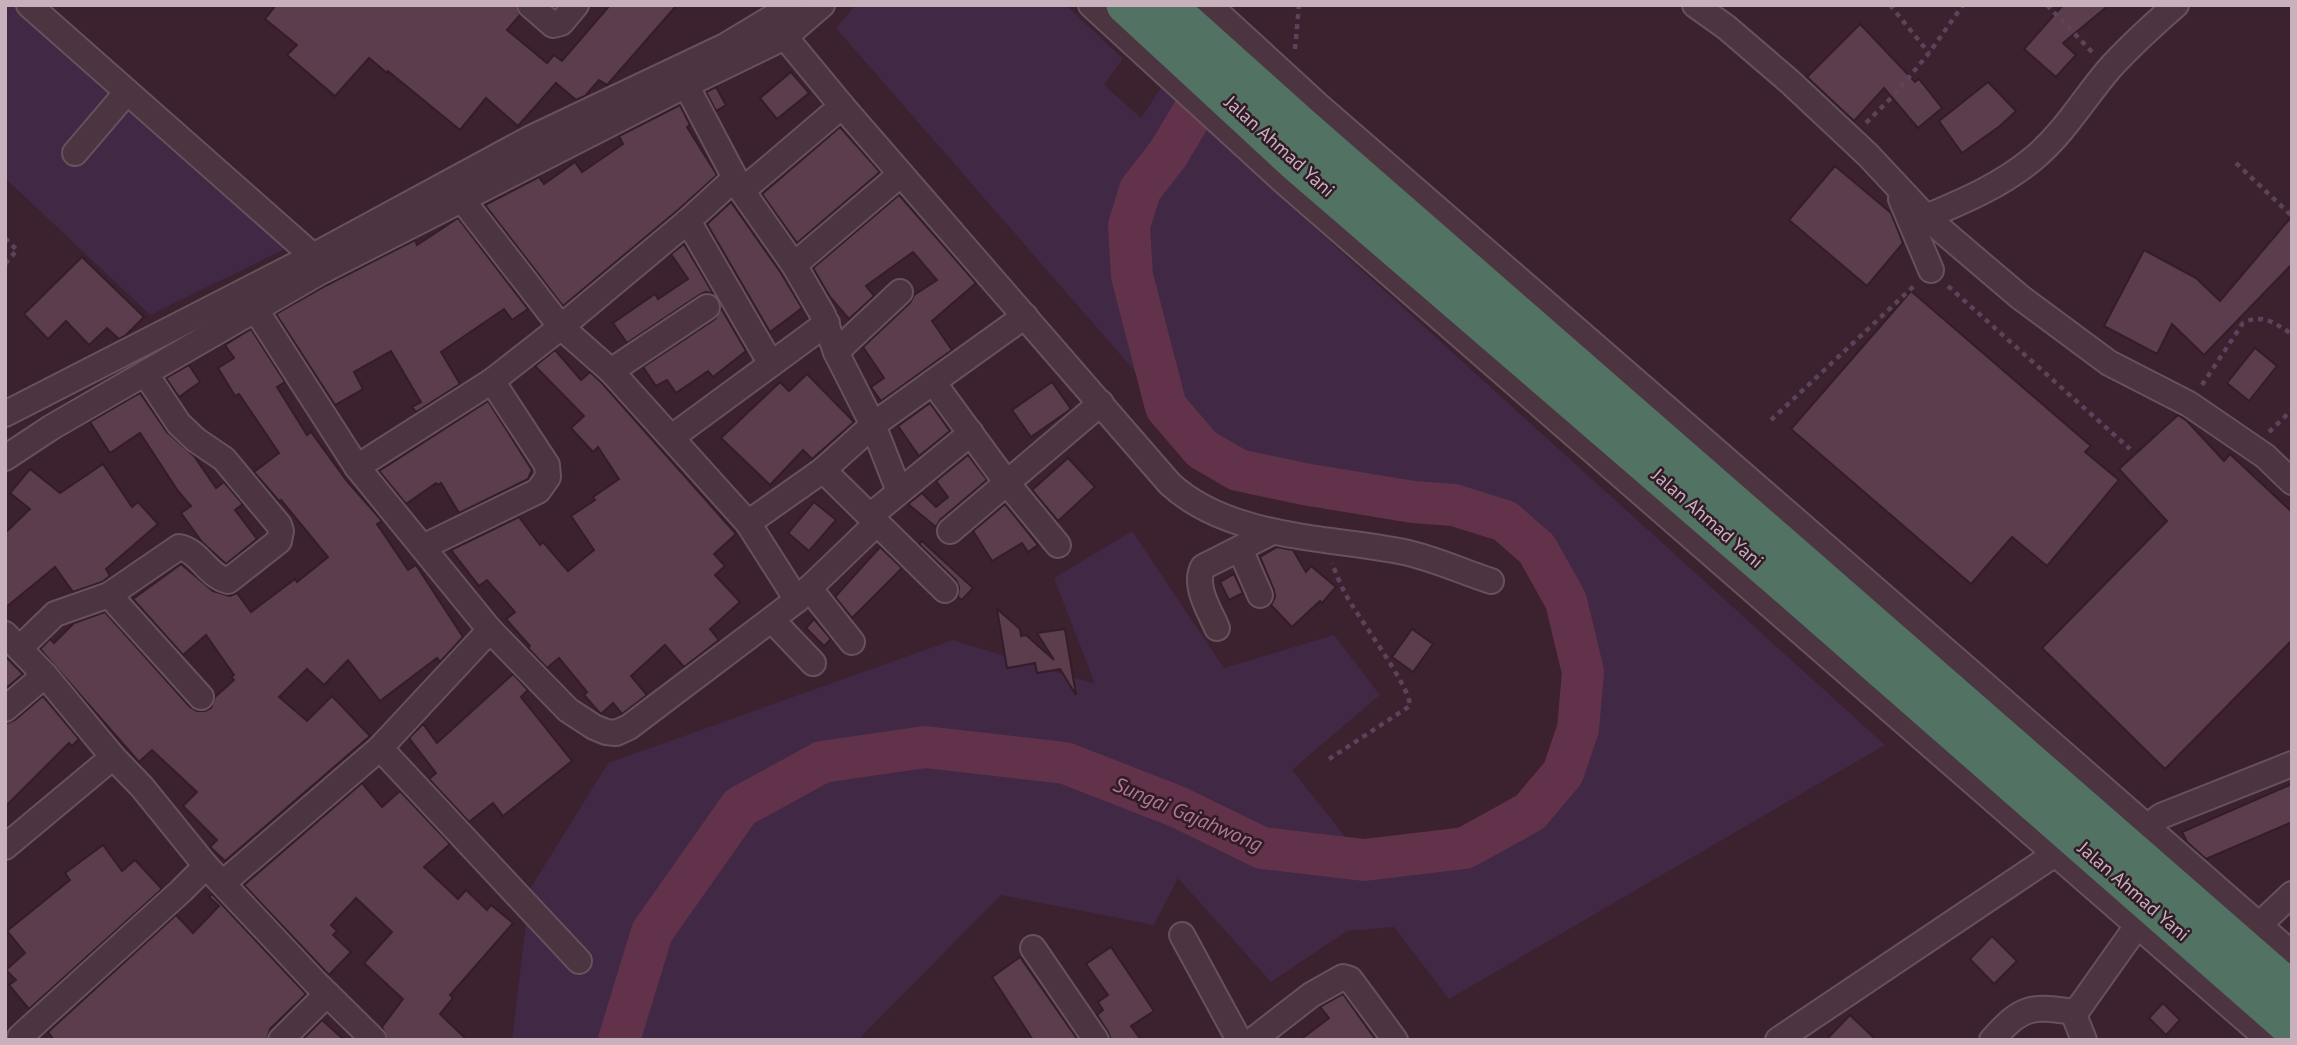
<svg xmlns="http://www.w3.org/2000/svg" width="2297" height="1045" viewBox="0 0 2297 1045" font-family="'PT Sans',sans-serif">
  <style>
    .green { fill: #412844 }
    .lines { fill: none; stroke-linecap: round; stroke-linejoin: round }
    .river { stroke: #62324a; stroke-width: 42 }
    .building { fill: #5c3d4d; stroke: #331d28; stroke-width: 2 }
    .minor-casing { stroke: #67515c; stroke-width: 28 }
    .highway-casing { stroke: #543e49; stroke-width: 40 }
    .path { stroke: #5c435b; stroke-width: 4.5; stroke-dasharray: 5 5; stroke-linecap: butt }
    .minor { stroke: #4c3541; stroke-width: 24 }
    .highway { stroke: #527363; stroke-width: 37 }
    .labels { text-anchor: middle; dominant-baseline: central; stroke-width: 5; stroke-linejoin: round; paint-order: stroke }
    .street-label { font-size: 19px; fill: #c8b1bc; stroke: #311b26 }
    .water-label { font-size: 21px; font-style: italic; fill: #b27795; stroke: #311b26 }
  </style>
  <rect width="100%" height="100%" fill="#3c212f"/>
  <!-- green -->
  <g class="green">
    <path d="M5,5H15L291,246L150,315L5,178Z"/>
    <path d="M856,5H1066L1123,59L1104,85L1141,118L1161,88L1885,745L1449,999L1394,927L1347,931L1271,982L1178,878L1154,925L1001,895L858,1040H512L530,889L608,763L953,640L1095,684L1054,578L1132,531L1224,668L1334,635L1380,695L1292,770L1364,860L1530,812L1578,729L1583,672L1505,521L1454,505L1413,502L1304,484L1166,407L836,28Z"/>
  </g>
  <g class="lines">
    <!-- river -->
    <path class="river" d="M619,1040L652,932L740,807L822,762L925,747L1065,763L1178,807L1262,848L1364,860L1465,848L1530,812L1563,773L1578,729L1583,672L1566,601L1537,549L1505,521L1454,505L1413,502L1304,484L1238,470L1202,449L1166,407L1132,276L1129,226L1140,190L1168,154L1222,64"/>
  </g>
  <!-- building -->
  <g class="building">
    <path d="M276,5H516L520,15L507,30L547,63L554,55L562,61L610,5H677L607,85L599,80L585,96L576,100L556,83L518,126L486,98L460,130L388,71L387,73L369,58L335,96L287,55L297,45L265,19Z"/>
    <path d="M2063,5H2109L2063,43L2076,55L2056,77L2024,49Z"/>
    <path d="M1860,24L1915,82L1919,79L1942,108L1918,128L1884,88L1854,121L1807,77Z"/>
    <path d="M791,72L809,93L777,119L760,98Z"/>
    <path d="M1988,82L2016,111L2000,126L1962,153L1939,121Z"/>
    <path d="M716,87L726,105L716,111L706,92Z"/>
    <path d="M680,105L690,125L687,127L717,175L678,210L563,306L485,205L539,177L544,184L575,162L582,172L623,144L619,136Z"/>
    <path d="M840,127L880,172L797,243L762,194Z"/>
    <path d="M1835,166L1891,213L1903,243L1867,286L1789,220Z"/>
    <path d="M899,195L976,283L932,321L952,350L881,401L871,387L884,378L863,347L910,303L914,295L937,280L913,252L866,286L874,296L849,319L830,297L813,268Z"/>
    <path d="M731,202L781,273L802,308L770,332L707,224Z"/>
    <path d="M2292,216V264L2204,355L2172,324L2157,354L2104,326L2144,250L2196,278L2220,301Z"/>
    <path d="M458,218L528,309L512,320L504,309L441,352L460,384L416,412L412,407L421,402L391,351L354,372L363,389L335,405L276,314L327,285L415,240L417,245Z"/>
    <path d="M684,244L713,293L705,292L699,295L627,343L613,323L655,294L658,299L688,279L671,254Z"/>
    <path d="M82,257L144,317L126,335L119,339L107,328L89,345L66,321L48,339L24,314Z"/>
    <path d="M1911,291L2091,446L2085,452L2119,480L2047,566L2012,537L1971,584L1791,429Z"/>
    <path d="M721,308L746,351L713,377L708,371L676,393L667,380L656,386L643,367L715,319Z"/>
    <path d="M251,329L285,382L277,387L307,435L311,432L347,481L382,521L377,524L408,570L416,565L463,637L440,662L437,658L380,701L348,660L324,685L307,669L279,697L307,721L332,696L370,736L225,861L210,847L217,840L183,806L197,792L152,750L139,762L40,649L50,639L54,643L74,623L105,612L190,707L197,711H205L211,708L215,697L234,680L231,677L234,675L206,635L183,655L133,599L181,564L213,591L230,596L237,593L251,612L295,579L297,582L328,557L281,500L279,501L254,472L279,453L239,394L235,396L218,368L234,358L225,345Z"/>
    <path d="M2255,348L2277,366L2249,401L2227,383Z"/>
    <path d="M555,350L581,380L590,372L601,382L736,534L714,554L725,566L715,575L740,602L710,629L719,640L684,667L665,645L631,676L647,695L622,714L613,703L601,714L599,712L584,695L587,692L559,658L547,668L528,648L530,646L506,619L515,612L487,580L479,586L451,550L519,517L540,545L543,542L568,571L594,550L571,516L595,500L593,497L619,479L598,447L593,452L571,428L584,416L535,366Z"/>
    <path d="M189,365L200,382L179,397L166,378Z"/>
    <path d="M807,374L854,422L812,459L803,450L770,485L721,438L780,382L789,391Z"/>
    <path d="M1052,382L1071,409L1031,437L1012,410Z"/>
    <path d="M140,393L167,432L194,456L216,488L224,482L243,504L235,510L257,539L226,564L202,542L181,513L191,506L178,491L140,433L110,453L90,422Z"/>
    <path d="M488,401L532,470L528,479L459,513L441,483L438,485L436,483L406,504L379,471Z"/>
    <path d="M930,403L950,431L919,456L898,426Z"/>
    <path d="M2178,415L2187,421L2224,461L2230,454L2292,512V640L2165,769L2042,648L2167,521L2119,469Z"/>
    <path d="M968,455L987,480L940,520L936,527L908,504L922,493L936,507L948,497L936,481Z"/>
    <path d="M1068,458L1095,487L1058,521L1032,490Z"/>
    <path d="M103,464L132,507L138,502L158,524L106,569L110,576L102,582L73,592L55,567L5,608V533L30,509L10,493L30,469L60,493Z"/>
    <path d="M814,502L836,520L809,551L788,533Z"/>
    <path d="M1005,504L1038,545L1028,552L1022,543L992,561L973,531Z"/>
    <path d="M922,541L973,588L962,600L958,597L959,587L956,580L919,544Z"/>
    <path d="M880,547L902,568L852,618L835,597Z"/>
    <path d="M1277,547L1293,550L1306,572L1311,566L1336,587L1322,603L1320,601L1292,627L1271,605L1275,597L1274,590L1260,557Z"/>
    <path d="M1234,574L1243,593L1229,600L1220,582Z"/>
    <path d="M997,609L1020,629L1021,636L1026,635L1054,660L1037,633L1065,629L1076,695L1060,669L1037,673L1035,663L1007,668Z"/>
    <path d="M814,619L831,639L824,646L806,628Z"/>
    <path d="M1412,629L1433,644L1413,672L1392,657Z"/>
    <path d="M5,656L23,674L5,689Z"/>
    <path d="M513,674L528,690L521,697L572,761L503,816L493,803L469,822L429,779L436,773L409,738L423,724L437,743Z"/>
    <path d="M43,696L79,739L72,746L69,743L5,807V724L15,720Z"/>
    <path d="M362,783L382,807L400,791L450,844L424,867L458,899L466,890L487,910L491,905L513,923L450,995L453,998L440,1014L467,1040L388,1039L382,1027L403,999L364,963L392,932L356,898L331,925L337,931L333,935L351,952L329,975L244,885Z"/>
    <path d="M2292,784V822L2206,859L2187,842L2182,832Z"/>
    <path d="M103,845L122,871L135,860L162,889L29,1009L9,985L16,980L6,970L25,953L7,931L70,880L65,873Z"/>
    <path d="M212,894L306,994L270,1029L267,1040H54L48,1032L176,915L193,933L219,906L209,897Z"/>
    <path d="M1992,936L2017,961L1994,984L1970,959Z"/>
    <path d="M1111,947L1154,1011L1131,1026L1141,1040H1111L1108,1032L1097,1015L1103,1010L1098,1002L1108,995L1086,964Z"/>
    <path d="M1020,957L1048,997L1078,1040H1033L992,977Z"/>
    <path d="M1343,994L1376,1040H1300L1329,1018L1320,1007Z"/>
    <path d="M2163,1003L2180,1020L2166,1035L2149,1018Z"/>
    <path d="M1850,1015L1876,1040H1826Z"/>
    <path d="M322,1020L344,1040H302Z"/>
  </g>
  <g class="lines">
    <defs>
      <g id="minor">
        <path d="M29,5L313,256L318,268"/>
        <path d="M530,5L553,25L561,23L576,5"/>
        <path d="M1091,5L1282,180L2269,1040"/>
        <path d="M1209,5L1319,106L1967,669L2292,954"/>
        <path d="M1695,5L1726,27L1789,81L1868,155L1926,217L2020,297L2109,363L2189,404L2265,456L2292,482"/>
        <path d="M785,37L842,106L1170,484C1230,539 1329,537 1404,552C1433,558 1463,572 1491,581"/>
        <path d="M686,85L742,191L794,265L823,315L836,352L873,425L899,491"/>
        <path d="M75,153L127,92"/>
        <path d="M453,188L561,327L611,371L748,523L797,600"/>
        <path d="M742,191L842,106"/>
        <path d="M1901,199L1931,270"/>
        <path d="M1926,217C1964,201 2002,185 2034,158C2065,132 2084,98 2110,68C2131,45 2153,25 2176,5"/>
        <path d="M688,221L771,364"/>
        <path d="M794,265L901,174"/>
        <path d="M248,290L256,310L357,467L490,630L568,710L594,727L606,732L616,733L629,727L797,600L877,523"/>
        <path d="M836,352L900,292"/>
        <path d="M611,371L707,307"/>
        <path d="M933,382L1007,483L1058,545"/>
        <path d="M5,414L313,256L529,139L725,46L793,5"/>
        <path d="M672,437L827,323"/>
        <path d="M5,458L52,427L320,272L686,85L785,37L822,5"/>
        <path d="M357,467L492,381L561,327L688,221L735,178"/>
        <path d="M823,470L945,590"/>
        <path d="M870,516L971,433"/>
        <path d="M748,523L823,470L873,425L1025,316"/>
        <path d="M950,531L1101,403"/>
        <path d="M423,547L538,491L548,477L547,465L492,381"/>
        <path d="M1240,549L1260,595"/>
        <path d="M809,588L852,642"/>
        <path d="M109,595L201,697"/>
        <path d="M772,620L813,663"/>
        <path d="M1217,628C1210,611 1193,586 1203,567L1272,532"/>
        <path d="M5,634L45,675L113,757L142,787L206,866L315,982L374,1040"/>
        <path d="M20,648L55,614L109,595L179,547C200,551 207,576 228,581L279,541L281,531L279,525L224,459L196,440L179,424L145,373"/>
        <path d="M5,709L45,675"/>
        <path d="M380,748L579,961"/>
        <path d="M2147,827L2161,816L2292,764"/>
        <path d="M5,847L113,757"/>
        <path d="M223,883L380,748L490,630"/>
        <path d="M2259,925L2292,894"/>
        <path d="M1182,935L1239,1040"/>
        <path d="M1033,948L1096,1040"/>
        <path d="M22,1040L20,1037L181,891L206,866"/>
        <path d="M281,1040L327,994"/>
        <path d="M1253,1040L1311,995L1343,977L1350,979L1395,1040"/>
        <path d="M1778,1040L2055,854"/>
        <path d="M1992,1040C2023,1005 2031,1006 2076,1012"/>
        <path d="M2084,1040L2076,1020V1012L2137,926"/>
      </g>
      <g id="highway">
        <path d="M1125,5L1296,163L1791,590L2292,1029"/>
        <path d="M1167,5L1302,126L2292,990"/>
      </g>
    </defs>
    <!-- minor casing -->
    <use href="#minor" class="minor-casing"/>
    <!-- highway casing -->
    <use href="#highway" class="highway-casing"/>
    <!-- path -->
    <g class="path">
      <path d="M1890,5L1929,53"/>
      <path d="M2047,5L2093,53"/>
      <path d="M1295,49L1299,5"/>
      <path d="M1866,123L1895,94L1929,53L1963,5"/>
      <path d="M2236,163L2292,216"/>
      <path d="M5,238L17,250L5,264"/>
      <path d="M1948,286L2130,449"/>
      <path d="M2202,385L2243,323C2263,313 2274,323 2292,334"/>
      <path d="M1771,420L1916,284"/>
      <path d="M2269,432L2292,410"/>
      <path d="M1329,759L1410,706C1410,685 1357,617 1345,593C1340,584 1336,573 1332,563"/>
    </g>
    <!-- minor -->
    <use href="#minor" class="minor"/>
    <!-- highway -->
    <use href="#highway" class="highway"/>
  </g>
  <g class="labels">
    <!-- street labels -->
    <g class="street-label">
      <text transform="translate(1280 146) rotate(42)">Jalan Ahmad Yani</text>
      <text transform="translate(1708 518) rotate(41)">Jalan Ahmad Yani</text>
      <text transform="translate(2134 891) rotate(41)">Jalan Ahmad Yani</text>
    </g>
    <!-- water labels -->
    <g class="water-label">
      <text transform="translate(1188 814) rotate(23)">Sungai Gajahwong</text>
    </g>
  </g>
  <!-- border -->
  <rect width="2297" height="1045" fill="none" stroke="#c8b1bc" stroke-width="14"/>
</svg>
